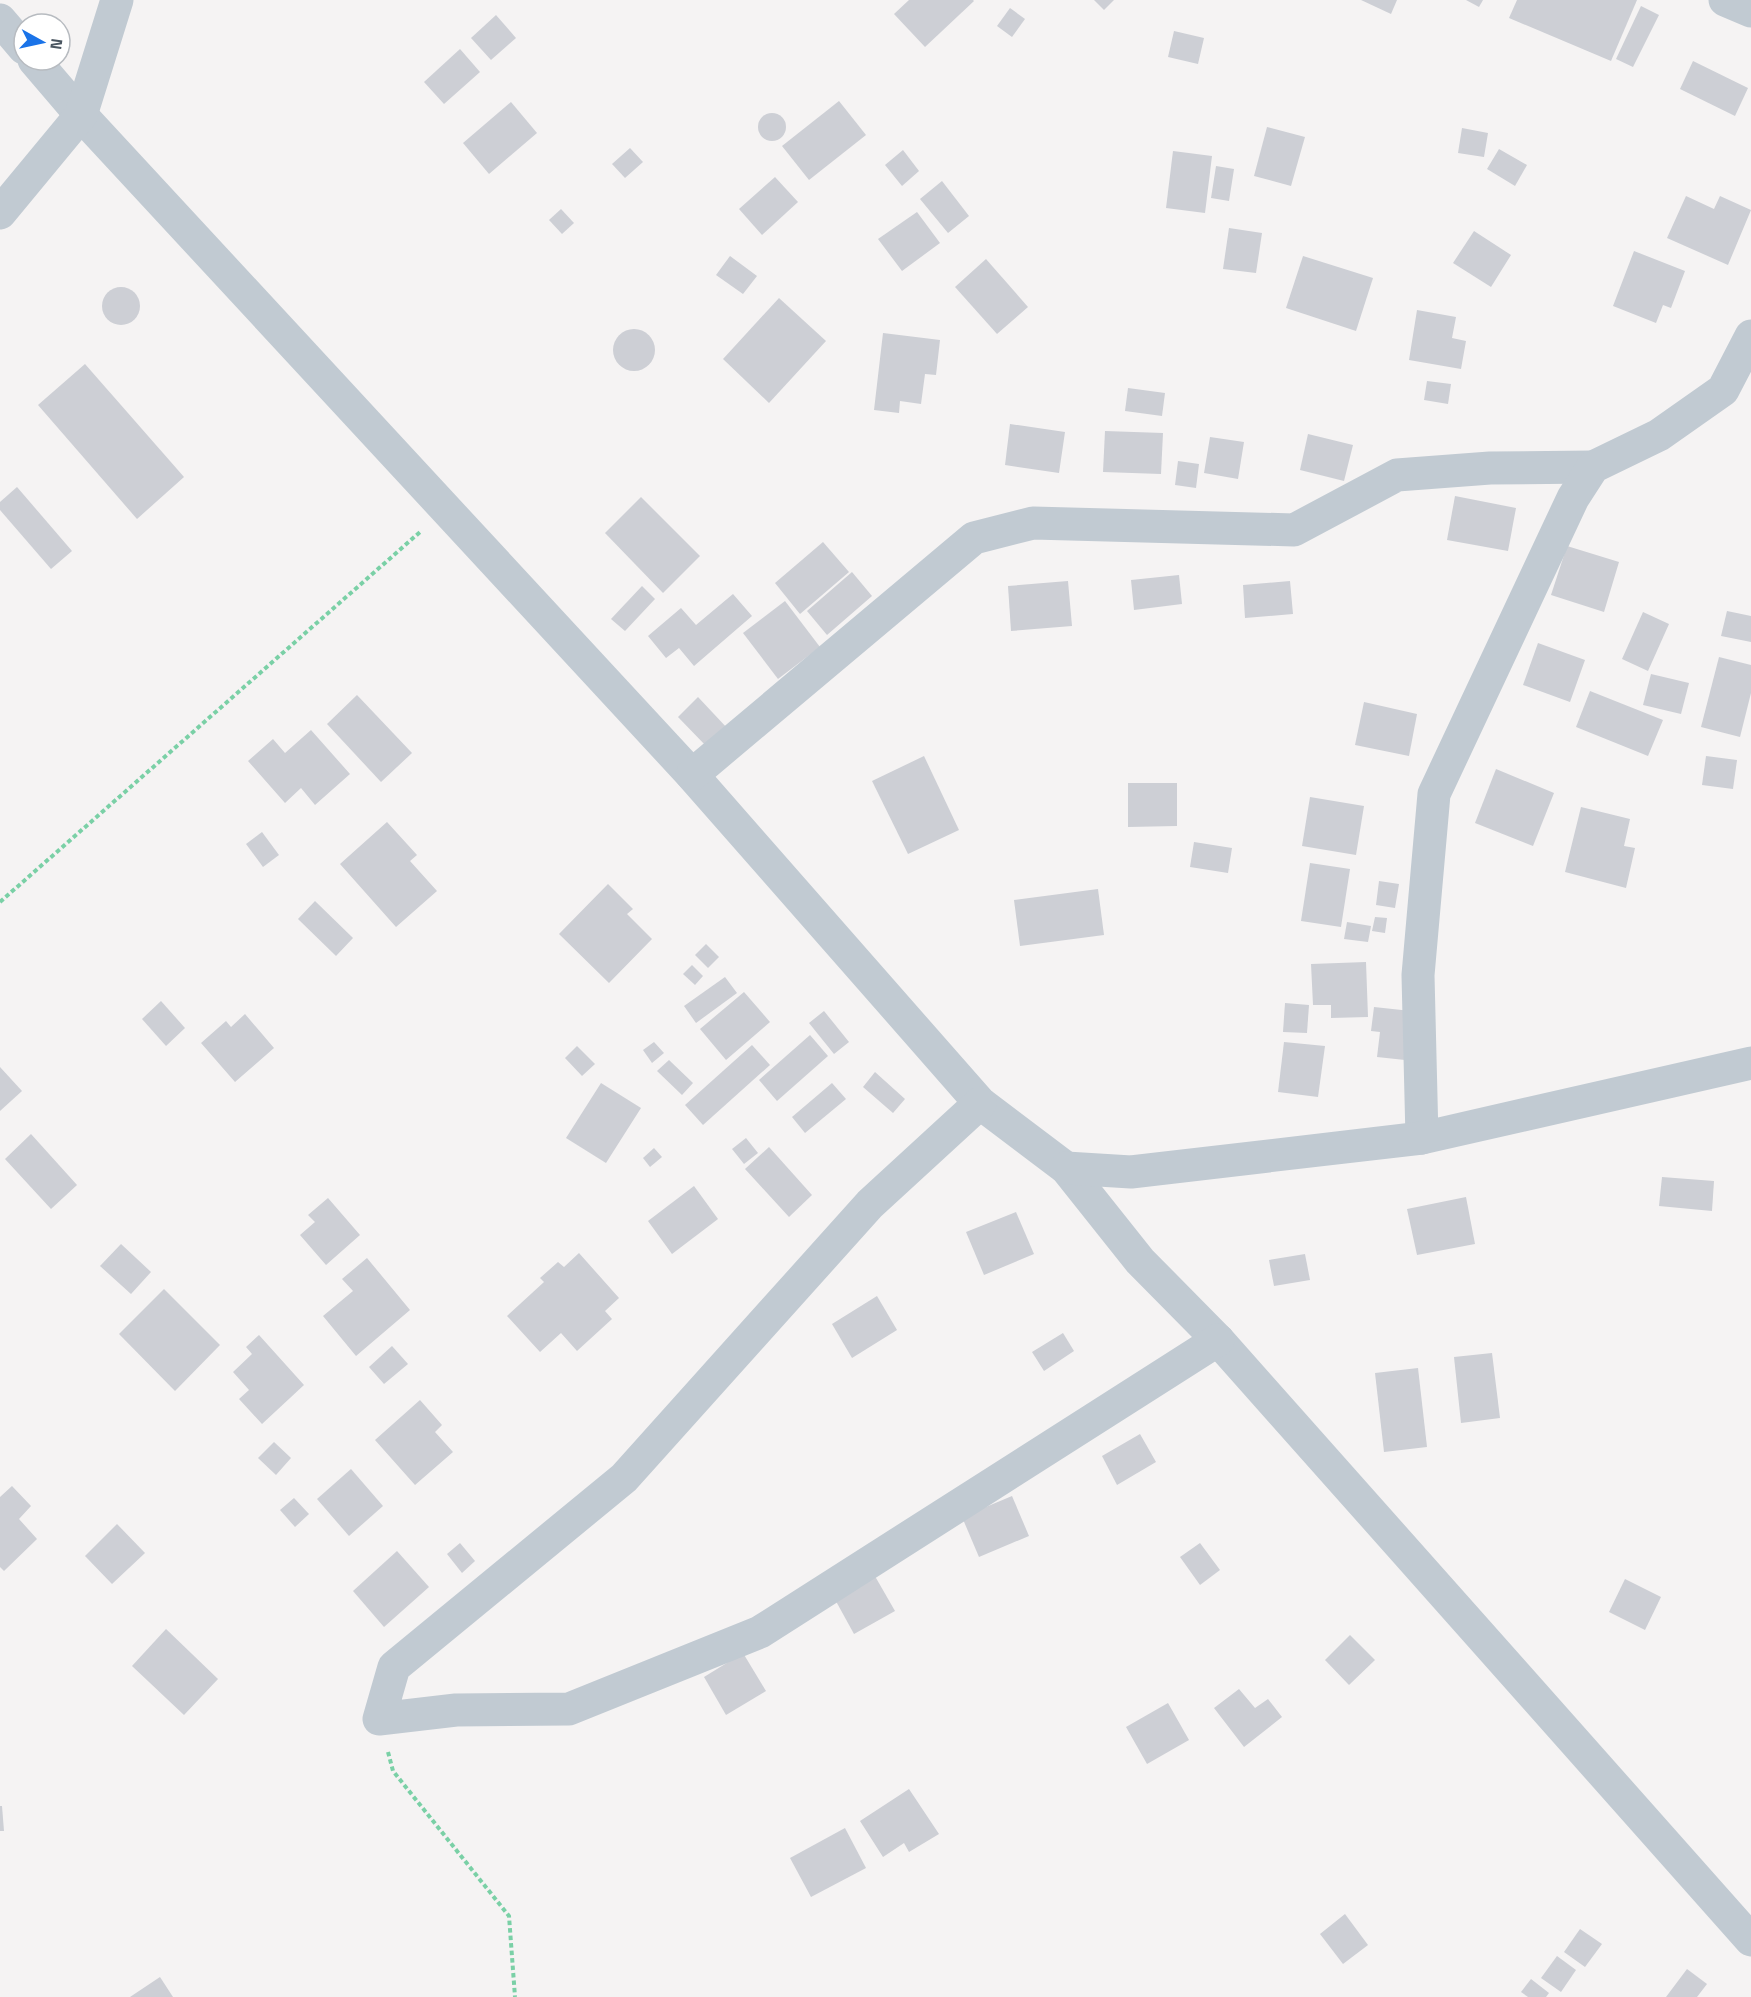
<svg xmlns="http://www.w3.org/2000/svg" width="1751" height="1997" viewBox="0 0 1751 1997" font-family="'Titillium Web',sans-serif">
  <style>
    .building { fill: #cdcfd5 }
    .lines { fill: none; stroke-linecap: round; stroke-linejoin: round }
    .path { stroke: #7ad0a6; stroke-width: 4; stroke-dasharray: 4.5 3; stroke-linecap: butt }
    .street { stroke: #c1cad2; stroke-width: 33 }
  </style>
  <rect width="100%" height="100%" fill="#f5f3f3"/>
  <!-- building -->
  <g class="building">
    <path d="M909,0H973L974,1L925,47L894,14Z"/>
    <path d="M1094,0H1114L1104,10Z"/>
    <path d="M1361,0H1397L1391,14Z"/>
    <path d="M1466,0H1483L1479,7Z"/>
    <path d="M1517,0H1637L1611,61L1509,18Z"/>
    <path d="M1641,6L1659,15L1633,67L1616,59Z"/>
    <path d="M1010,8L1025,19L1012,37L997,26Z"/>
    <path d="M496,15L516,38L491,60L471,38Z"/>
    <path d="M1174,31L1204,38L1198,64L1168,57Z"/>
    <path d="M460,49L480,72L444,104L424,82Z"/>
    <path d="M1693,61L1748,88L1735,116L1680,89Z"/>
    <path d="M839,101L866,135L809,180L782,146Z"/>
    <path d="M511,102L537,133L489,174L463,143Z"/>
    <circle cx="772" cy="127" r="14"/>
    <path d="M1267,127L1305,137L1291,186L1254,176Z"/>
    <path d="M1462,128L1488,133L1484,157L1458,153Z"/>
    <path d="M630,148L643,162L625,178L612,164Z"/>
    <path d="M1499,149L1527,165L1515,186L1487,169Z"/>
    <path d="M903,150L919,171L902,186L885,165Z"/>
    <path d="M1173,151L1212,156L1205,213L1166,208Z"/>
    <path d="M1216,166L1234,169L1229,201L1211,198Z"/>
    <path d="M775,177L798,202L762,235L739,209Z"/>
    <path d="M942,181L969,216L948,233L920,199Z"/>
    <path d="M1686,196L1714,209L1720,196L1751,210L1728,265L1667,238Z"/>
    <path d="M561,209L574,223L562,234L549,220Z"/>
    <path d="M917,212L940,243L902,271L878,239Z"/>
    <path d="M1229,228L1262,233L1256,273L1223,269Z"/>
    <path d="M1474,231L1511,255L1491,287L1453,263Z"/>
    <path d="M1634,251L1685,271L1671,308L1663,305L1656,323L1613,306Z"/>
    <path d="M730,256L757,276L743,294L716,275Z"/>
    <path d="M1303,256L1373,278L1356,331L1286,308Z"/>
    <path d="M986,259L1028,307L997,334L955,287Z"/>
    <circle cx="121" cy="306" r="19"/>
    <path d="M779,298L826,341L769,403L723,359Z"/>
    <path d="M1417,310L1456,317L1452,338L1466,341L1461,369L1409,360Z"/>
    <circle cx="634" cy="350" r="21"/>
    <path d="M883,333L940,340L936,375L925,374L921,404L900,401L899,413L874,410Z"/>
    <path d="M85,364L184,477L137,519L38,405Z"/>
    <path d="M1427,381L1451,384L1448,404L1424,400Z"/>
    <path d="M1128,388L1165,393L1162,416L1125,411Z"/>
    <path d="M1010,424L1065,432L1059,473L1005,465Z"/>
    <path d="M1105,431L1163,433L1161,474L1103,472Z"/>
    <path d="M1308,434L1353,445L1344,481L1300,470Z"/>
    <path d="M1210,437L1244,442L1238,479L1204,473Z"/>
    <path d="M1178,461L1199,464L1196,488L1175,485Z"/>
    <path d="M17,487L72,551L51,569L0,510V502Z"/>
    <path d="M1455,496L1516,508L1508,551L1447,540Z"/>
    <path d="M641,497L700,556L663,593L605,533Z"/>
    <path d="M823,542L849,572L800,614L775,583Z"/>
    <path d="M1567,546L1619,562L1604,612L1551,595Z"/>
    <path d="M852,572L872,596L827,635L807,611Z"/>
    <path d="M1179,575L1182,604L1134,610L1131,580Z"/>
    <path d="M1068,581L1072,626L1011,631L1008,586Z"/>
    <path d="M1290,581L1293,614L1245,618L1243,585Z"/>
    <path d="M642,586L655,599L625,631L611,619Z"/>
    <path d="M733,594L752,616L694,666L679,648L666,658L648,636L681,608L696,625Z"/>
    <path d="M785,601L820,647L778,679L743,633Z"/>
    <path d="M1727,611L1751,616V642L1721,636Z"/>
    <path d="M1643,612L1669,624L1648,671L1622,659Z"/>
    <path d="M1538,643L1585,660L1570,702L1523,685Z"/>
    <path d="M1719,657L1751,665V693L1740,737L1701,727Z"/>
    <path d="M1651,674L1689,683L1681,714L1643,705Z"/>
    <path d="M1590,691L1663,720L1648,756L1576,727Z"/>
    <path d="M357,695L412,753L381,782L327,724Z"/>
    <path d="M698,697L728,729L708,748L678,717Z"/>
    <path d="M1364,702L1417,714L1409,756L1355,745Z"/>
    <path d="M311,730L350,774L315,805L301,788L285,803L248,761L273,739L285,753Z"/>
    <path d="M924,756L959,830L908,854L872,781Z"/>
    <path d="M1706,756L1737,760L1733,789L1702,785Z"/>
    <path d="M1496,769L1554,793L1533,846L1475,823Z"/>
    <path d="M1128,783H1177V826L1128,827Z"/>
    <path d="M1310,797L1364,806L1356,855L1302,846Z"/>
    <path d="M1581,807L1630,819L1624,846L1635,848L1626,888L1565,872Z"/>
    <path d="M387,822L417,855L410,861L437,891L396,927L340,864Z"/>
    <path d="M262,832L279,855L263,867L246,844Z"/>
    <path d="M1194,842L1232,848L1228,873L1190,867Z"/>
    <path d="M1310,863L1350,869L1341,927L1301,921Z"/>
    <path d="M1379,881L1399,884L1395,908L1376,905Z"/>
    <path d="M608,884L633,909L627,914L652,939L609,983L559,934Z"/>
    <path d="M1098,889L1104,935L1020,946L1014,900Z"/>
    <path d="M315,901L353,938L336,956L298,919Z"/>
    <path d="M1375,917L1387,918L1385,933L1372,931Z"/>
    <path d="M1347,922L1371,926L1368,942L1344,939Z"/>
    <path d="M706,944L719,957L708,968L695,955Z"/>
    <path d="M1366,962L1368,1017L1331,1018V1005H1313L1311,964Z"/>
    <path d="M692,965L703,976L695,985L683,974Z"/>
    <path d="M725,977L737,993L696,1023L684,1006Z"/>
    <path d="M744,992L770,1022L726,1060L700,1029Z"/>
    <path d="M161,1001L185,1028L166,1046L142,1019Z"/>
    <path d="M1285,1003L1309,1005L1307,1033L1283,1032Z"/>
    <path d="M1374,1007L1411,1011L1405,1060L1377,1057L1380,1032L1371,1031Z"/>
    <path d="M824,1011L849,1042L834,1054L809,1023Z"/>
    <path d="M245,1014L274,1048L235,1082L201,1043L226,1021L231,1027Z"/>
    <path d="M810,1035L828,1056L777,1101L759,1080Z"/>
    <path d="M654,1042L664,1053L652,1063L643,1050Z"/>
    <path d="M1284,1042L1325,1046L1318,1097L1278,1092Z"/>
    <path d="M752,1045L770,1065L703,1125L685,1105Z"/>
    <path d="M577,1046L595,1064L582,1076L565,1058Z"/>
    <path d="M669,1060L693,1083L682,1095L657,1071Z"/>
    <path d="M0,1067L22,1091L0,1111Z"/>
    <path d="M875,1072L905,1099L893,1113L863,1087Z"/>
    <path d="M601,1083L641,1108L606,1163L566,1138Z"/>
    <path d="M832,1083L846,1099L805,1133L792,1117Z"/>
    <path d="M31,1134L77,1185L51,1209L5,1159Z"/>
    <path d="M746,1138L758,1153L744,1164L732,1149Z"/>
    <path d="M769,1147L812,1195L789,1217L745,1169Z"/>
    <path d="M654,1148L662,1157L650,1167L643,1158Z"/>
    <path d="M1662,1177L1714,1181L1712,1211L1659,1206Z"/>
    <path d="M694,1186L718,1219L672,1254L648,1221Z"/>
    <path d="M1466,1197L1475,1244L1417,1255L1407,1209Z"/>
    <path d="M328,1198L360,1235L326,1265L300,1235L315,1222L308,1215Z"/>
    <path d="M1016,1212L1034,1254L984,1275L966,1232Z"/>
    <path d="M121,1244L151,1272L131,1294L100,1266Z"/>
    <path d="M579,1253L619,1298L605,1311L612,1319L577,1351L561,1333L540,1352L507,1316L544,1282L540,1278L558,1262L564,1267Z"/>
    <path d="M1305,1254L1310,1280L1274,1286L1269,1260Z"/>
    <path d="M367,1258L410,1310L356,1356L323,1316L353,1291L342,1279Z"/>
    <path d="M164,1289L220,1345L175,1391L119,1334Z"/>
    <path d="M877,1296L897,1330L852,1358L832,1324Z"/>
    <path d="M1063,1333L1074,1351L1044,1371L1032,1352Z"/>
    <path d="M259,1335L304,1385L262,1424L239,1399L249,1390L233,1372L252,1354L246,1347Z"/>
    <path d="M392,1346L408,1364L384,1384L369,1367Z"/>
    <path d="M1492,1353L1500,1418L1461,1423L1454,1357Z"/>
    <path d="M1418,1368L1427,1447L1384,1452L1375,1373Z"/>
    <path d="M420,1400L442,1425L435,1432L453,1452L415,1485L375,1440Z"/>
    <path d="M1140,1434L1156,1462L1117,1485L1102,1456Z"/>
    <path d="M274,1442L291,1458L276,1475L258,1458Z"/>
    <path d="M351,1469L383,1506L349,1536L317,1499Z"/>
    <path d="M12,1486L31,1506L19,1519L37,1539L4,1571L0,1567V1497Z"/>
    <path d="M1012,1496L1029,1536L979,1557L962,1517Z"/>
    <path d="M294,1498L309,1514L295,1527L280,1510Z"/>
    <path d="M117,1524L145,1553L112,1584L85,1556Z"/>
    <path d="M460,1543L475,1561L462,1573L447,1554Z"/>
    <path d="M1200,1543L1220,1570L1200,1585L1180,1557Z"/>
    <path d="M397,1551L429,1587L384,1627L353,1591Z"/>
    <path d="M872,1571L895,1611L854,1634L832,1594Z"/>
    <path d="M1625,1579L1661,1597L1645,1630L1609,1612Z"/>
    <path d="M166,1629L218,1679L184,1715L132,1666Z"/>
    <path d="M1350,1635L1375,1660L1349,1685L1325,1660Z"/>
    <path d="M743,1653L766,1691L726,1715L704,1677Z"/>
    <path d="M1239,1689L1255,1708L1268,1699L1282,1717L1244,1747L1214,1708Z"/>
    <path d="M1168,1703L1189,1740L1147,1764L1126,1727Z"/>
    <path d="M909,1789L939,1834L909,1852L904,1843L883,1857L860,1821Z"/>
    <path d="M0,1806H2L4,1831H0Z"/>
    <path d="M845,1828L866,1868L811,1897L790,1858Z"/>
    <path d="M1345,1914L1368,1945L1343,1964L1320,1934Z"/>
    <path d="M1580,1929L1602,1944L1585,1967L1564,1952Z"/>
    <path d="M1557,1956L1576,1970L1561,1992L1541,1978Z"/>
    <path d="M1687,1969L1707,1984L1697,1997H1666Z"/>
    <path d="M160,1977L173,1997H130Z"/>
    <path d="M1531,1979L1549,1993L1546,1997H1528L1521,1992Z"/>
  </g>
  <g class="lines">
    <!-- path -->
    <g class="path">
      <path d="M0,902L420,532"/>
      <path d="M388,1752L393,1771L509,1916L515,1997"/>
    </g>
    <!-- street -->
    <g class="street">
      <path d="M1725,0L1751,11"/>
      <path d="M0,20L24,48"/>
      <path d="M34,60L81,115L692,775L980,1103L1066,1168L1140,1261L1218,1340L1751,1940"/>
      <path d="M0,213L81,115L117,0"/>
      <path d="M692,775L974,538L1033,523L1294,530L1397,475L1490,468L1593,467"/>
      <path d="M980,1103L870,1204L624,1478L394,1667L379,1719L456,1710L569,1709L760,1632L1218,1340"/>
      <path d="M1422,1138L1418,975L1434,794L1573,498L1593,467L1659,435L1723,390L1751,336"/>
      <path d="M1066,1168L1131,1172L1422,1138L1751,1063"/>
    </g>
  </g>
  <!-- north arrow -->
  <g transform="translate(42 42) rotate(98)"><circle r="28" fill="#ffffff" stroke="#b7bbc0" stroke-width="1.5"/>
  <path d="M0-4.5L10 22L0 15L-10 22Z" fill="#1a73e8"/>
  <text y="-9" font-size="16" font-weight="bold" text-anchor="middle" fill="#4a5661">N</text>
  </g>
</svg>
